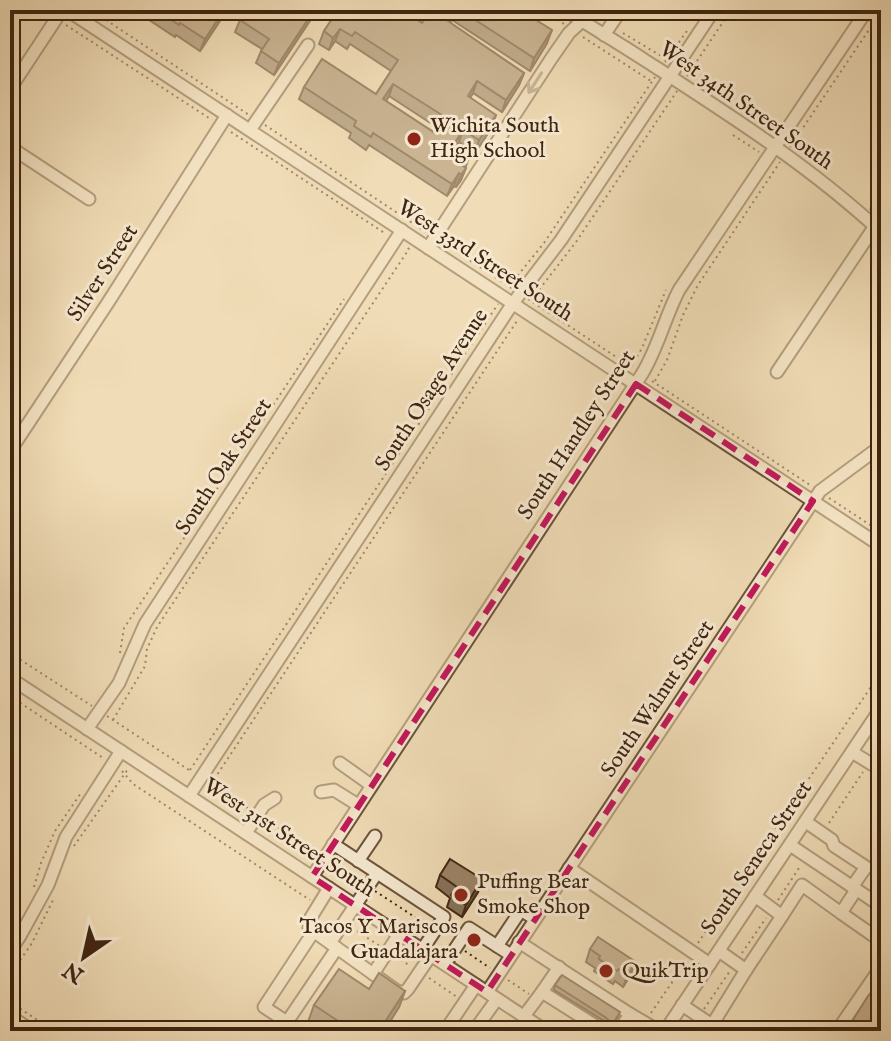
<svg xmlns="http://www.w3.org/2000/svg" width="891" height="1041" viewBox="0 0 891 1041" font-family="'IM FELL English',serif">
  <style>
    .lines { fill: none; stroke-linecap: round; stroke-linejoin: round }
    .minor-casing { stroke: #6c533a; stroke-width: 15 }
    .path { stroke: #402511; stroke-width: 2; stroke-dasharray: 2 4; stroke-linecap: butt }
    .minor { stroke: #f5e8d0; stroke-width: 11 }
    .wall { fill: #867259; stroke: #402511; stroke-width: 2; fill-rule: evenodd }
    .shaded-wall { fill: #6d5c48; stroke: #402511; stroke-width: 2 }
    .building { fill: #9c8467; stroke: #402511; stroke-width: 2; fill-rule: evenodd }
    .oneway { stroke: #9a8670 }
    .marked { fill: none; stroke: #c2185b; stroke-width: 6; stroke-dasharray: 16 10; stroke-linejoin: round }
    .poi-dot { fill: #8f2418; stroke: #f5e8d0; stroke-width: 3 }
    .labels { text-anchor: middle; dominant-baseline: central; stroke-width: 6; stroke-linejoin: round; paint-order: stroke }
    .street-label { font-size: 22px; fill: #402511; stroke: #f5e8d0 }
    .poi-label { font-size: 22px; fill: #402511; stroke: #f5e8d0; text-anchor: start }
  </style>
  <rect width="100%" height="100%" fill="#f0dcb7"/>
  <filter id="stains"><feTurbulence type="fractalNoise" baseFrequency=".0025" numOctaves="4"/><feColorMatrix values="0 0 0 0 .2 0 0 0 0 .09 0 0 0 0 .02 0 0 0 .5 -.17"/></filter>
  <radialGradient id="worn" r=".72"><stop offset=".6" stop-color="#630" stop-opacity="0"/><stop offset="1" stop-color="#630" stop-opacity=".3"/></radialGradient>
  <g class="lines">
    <defs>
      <g id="minor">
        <path d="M67,10L881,546"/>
        <path d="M565,10C591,27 617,42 643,59C725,112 809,165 881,232"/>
        <path d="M604,35L621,10"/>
        <path d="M10,89L62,10"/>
        <path d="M250,130L308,45"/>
        <path d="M10,147L89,199"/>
        <path d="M428,248L551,59L569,33L582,21"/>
        <path d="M777,372L881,217"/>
        <path d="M10,451L109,301L227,115"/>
        <path d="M10,678L546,1031"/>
        <path d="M87,729L119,683L145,624L402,230"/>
        <path d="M852,752L881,770"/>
        <path d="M340,763L371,785"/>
        <path d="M321,792L334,790L358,805"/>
        <path d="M189,796L513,303L561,240L714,10"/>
        <path d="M806,822L832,840L834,846L866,867L852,887"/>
        <path d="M246,833L264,805L275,798"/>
        <path d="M333,844L444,917L422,950"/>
        <path d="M790,845L881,906"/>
        <path d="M358,861L375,836"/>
        <path d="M569,868L710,964"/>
        <path d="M312,877L642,374C658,348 665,317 679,290L867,10"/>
        <path d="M329,888L310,919L309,928L397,991L404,993L408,989L431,955"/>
        <path d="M841,913L881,941"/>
        <path d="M782,916L802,885L841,913L856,890"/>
        <path d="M314,931L264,1007L287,1022L337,948"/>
        <path d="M519,942L630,1014L659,1031"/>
        <path d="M330,943L377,873"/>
        <path d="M497,946L521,910L535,919"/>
        <path d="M10,951L20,936L48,885L66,837L121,751"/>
        <path d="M719,951L746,970L782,916L755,896"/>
        <path d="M445,964L469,928L511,955"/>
        <path d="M373,974L399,934"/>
        <path d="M487,992L820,491L881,446"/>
        <path d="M542,992L559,967"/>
        <path d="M682,1005L721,1031"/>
        <path d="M10,1016L32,1031"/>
        <path d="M524,1016L542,992L599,1028L597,1031"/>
        <path d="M712,1025L746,970"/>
        <path d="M445,1031L476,985"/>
        <path d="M474,1031L497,999"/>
        <path d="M619,1031L630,1014"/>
        <path d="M665,1031L881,708"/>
        <path d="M837,1031L881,967"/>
      </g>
    </defs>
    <!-- minor casing -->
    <use href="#minor" class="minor-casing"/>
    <!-- path -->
    <g class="path">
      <path d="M91,10L249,115"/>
      <path d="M542,10L564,24"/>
      <path d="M66,25L212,120"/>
      <path d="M623,33L666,59"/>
      <path d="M583,37L651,81"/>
      <path d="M665,62L689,28"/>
      <path d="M687,76L731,10"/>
      <path d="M265,125L426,232"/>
      <path d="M231,132L386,234"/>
      <path d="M733,135L759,152"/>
      <path d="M790,147L881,12"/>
      <path d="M870,210L881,194"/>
      <path d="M445,244L513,289"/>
      <path d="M510,285L544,243L655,77"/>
      <path d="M528,299L633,368"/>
      <path d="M532,299L576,242L677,91"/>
      <path d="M631,367L642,348L666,290"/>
      <path d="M652,381L810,485"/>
      <path d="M655,381L667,360L683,315L698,285L780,162"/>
      <path d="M829,498L881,532"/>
      <path d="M10,653L92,706"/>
      <path d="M120,653L124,628L344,299"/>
      <path d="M10,696L103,758"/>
      <path d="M107,716L189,770"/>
      <path d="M113,720L145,666L147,649L157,627L409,249L405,246"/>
      <path d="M876,753L881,745"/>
      <path d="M190,770L498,304"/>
      <path d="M122,771L133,784L310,900"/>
      <path d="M211,784L517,321"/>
      <path d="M211,784L249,809"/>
      <path d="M268,821L316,853"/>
      <path d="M829,823L863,772"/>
      <path d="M74,846L128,769"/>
      <path d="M332,863L360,881"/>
      <path d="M34,887L41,863L55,831L81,793"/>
      <path d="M375,891L427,925"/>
      <path d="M778,900L801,865"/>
      <path d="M352,928L380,946"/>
      <path d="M698,943L881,672"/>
      <path d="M465,951L490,968"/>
      <path d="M742,953L766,918"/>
      <path d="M396,956L410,966"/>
      <path d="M10,975L32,943L53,900"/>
      <path d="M429,978L457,997"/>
      <path d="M508,980L529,994"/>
      <path d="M10,1002L54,1031"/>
      <path d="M704,1009L730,971"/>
      <path d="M651,1013L686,962"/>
      <path d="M492,1021L508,1031"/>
      <path d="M10,1031H11"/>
    </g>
    <!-- minor -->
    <use href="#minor" class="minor"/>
  </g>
  <!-- wall -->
  <g class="wall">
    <path d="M134,10H227L200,51L176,35L175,37Z"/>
    <path d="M246,10H317L274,75L256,63L262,49L235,32L240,20Z"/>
    <path d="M331,10H403L422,23L431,10H520L547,43L530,71L452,20L450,23L524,73L519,85L502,112L473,93L470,98L492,127L475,153L459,142L456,146L470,155L461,180L456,187L454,186L447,196L369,145L366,150L349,138L351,133L299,99L304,87L376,94L391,71L350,44L347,49L335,41L329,50L319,44L324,31L336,13ZM389,96L438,128L435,133L386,101Z"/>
    <path d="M440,875L478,892L462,917L447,907L450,898L436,887Z"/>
    <path d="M590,949L636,962L631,974L623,987L615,981L613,984L594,971L595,968L586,962Z"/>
    <path d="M555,985L618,1017L611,1029L604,1021L554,990Z"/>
    <path d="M369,989L405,991L399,1007L384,1031H322L308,1022L314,1005Z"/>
  </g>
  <!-- shaded-wall -->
  <g class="shaded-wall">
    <path d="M224,10H227L200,51L205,39Z"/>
    <path d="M314,10H317L274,75L279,63Z"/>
    <path d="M340,29L335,41L329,50L333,38Z"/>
    <path d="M552,30L547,43L530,71L534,58Z"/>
    <path d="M524,73L519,85L502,112L506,100Z"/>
    <path d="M477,81L473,93L463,108L468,96Z"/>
    <path d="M393,84L389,96L379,111L383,99Z"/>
    <path d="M496,115L492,127L475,153L479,140Z"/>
    <path d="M463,130L459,142L449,157L454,144Z"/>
    <path d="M466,168L461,180L456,187L461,175Z"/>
    <path d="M459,173L454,186L447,196L452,184Z"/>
    <path d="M482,879L478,892L462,917L466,905Z"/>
    <path d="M636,962L631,974L623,987L628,974Z"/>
    <path d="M405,991L399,1007L384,1031H379Z"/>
  </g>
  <!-- building -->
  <g class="building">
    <path d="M157,10H224L205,39L180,23L179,25Z"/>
    <path d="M246,10H314L279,63L261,51L269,39L240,20Z"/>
    <path d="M338,10H403L422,23L431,10H455L448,21L524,73L506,100L477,81L468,96L496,115L479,140L463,130L454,144L470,155L463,166L466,168L461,175L459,173L452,184L373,133L371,137L354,126L356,121L304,87L322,59L376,94L398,60L355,32L352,36L340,29L333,38L324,31ZM393,84L445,117L435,133L383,99Z"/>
    <path d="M460,10H520L552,30L534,58Z"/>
    <path d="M450,859L482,879L466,905L451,895L457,887L440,875Z"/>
    <path d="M598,937L636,962L628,974L619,969L617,971L599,959L600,956L590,949Z"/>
    <path d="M339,969L369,989L379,973L405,991L379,1031H353L314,1005Z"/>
    <path d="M562,975L620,1012L613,1024L605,1017L555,985Z"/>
    <path d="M874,989L881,993V1031H846L868,996Z"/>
  </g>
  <!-- one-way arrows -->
  <defs><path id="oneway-shaft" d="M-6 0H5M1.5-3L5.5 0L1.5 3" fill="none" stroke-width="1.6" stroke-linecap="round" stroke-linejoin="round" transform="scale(2)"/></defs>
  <use class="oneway" href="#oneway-shaft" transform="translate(535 83) rotate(123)"/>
  <!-- marked area -->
  <path d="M0 0H891V1041H0ZM636,384L813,501L487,992L312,877Z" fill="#f0dcb7" fill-opacity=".55" fill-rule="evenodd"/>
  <path class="marked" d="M636,384L813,501L487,992L312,877Z"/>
  <!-- markers -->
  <g class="poi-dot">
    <circle cx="414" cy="139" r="8"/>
    <circle cx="461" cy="895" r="8"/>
    <circle cx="474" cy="940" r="8"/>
    <circle cx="606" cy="971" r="8"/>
  </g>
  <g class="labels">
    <!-- street labels -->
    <g class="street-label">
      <text transform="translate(746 106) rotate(35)">West 34th Street South</text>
      <text transform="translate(485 261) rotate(33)">West 33rd Street South</text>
      <text transform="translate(103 273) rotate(-57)">Silver Street</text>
      <text transform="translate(432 390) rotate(-57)">South Osage Avenue</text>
      <text transform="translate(577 435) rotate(-57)">South Handley Street</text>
      <text transform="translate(224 467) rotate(-57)">South Oak Street</text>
      <text transform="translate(658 699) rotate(-56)">South Walnut Street</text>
      <text transform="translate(289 838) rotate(33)">West 31st Street South</text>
      <text transform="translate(757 858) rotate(-56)">South Seneca Street</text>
    </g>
    <!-- poi labels -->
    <g class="poi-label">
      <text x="430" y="126">Wichita South<tspan x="430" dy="25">High School</tspan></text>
      <text x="477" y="882">Puffing Bear<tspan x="477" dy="25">Smoke Shop</tspan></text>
      <text x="458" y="927" text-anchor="end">Tacos Y Mariscos<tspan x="458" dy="25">Guadalajara</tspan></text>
      <text x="622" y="971">QuikTrip</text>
    </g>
  </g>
  <!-- margin -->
  <rect width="891" height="1041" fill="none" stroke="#f0dcb7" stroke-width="40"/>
  <rect x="12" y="12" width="867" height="1017" fill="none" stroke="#402511" stroke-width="4"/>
  <rect x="20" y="20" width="851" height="1001" fill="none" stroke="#402511" stroke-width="2"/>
  <!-- north arrow -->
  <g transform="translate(84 957) rotate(214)" stroke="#f5e8d0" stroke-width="6" paint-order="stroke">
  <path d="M0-6L14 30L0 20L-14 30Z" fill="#402511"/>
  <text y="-12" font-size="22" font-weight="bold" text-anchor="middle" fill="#402511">N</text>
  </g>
  <rect width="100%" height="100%" filter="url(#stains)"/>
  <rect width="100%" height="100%" fill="url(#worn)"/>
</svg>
